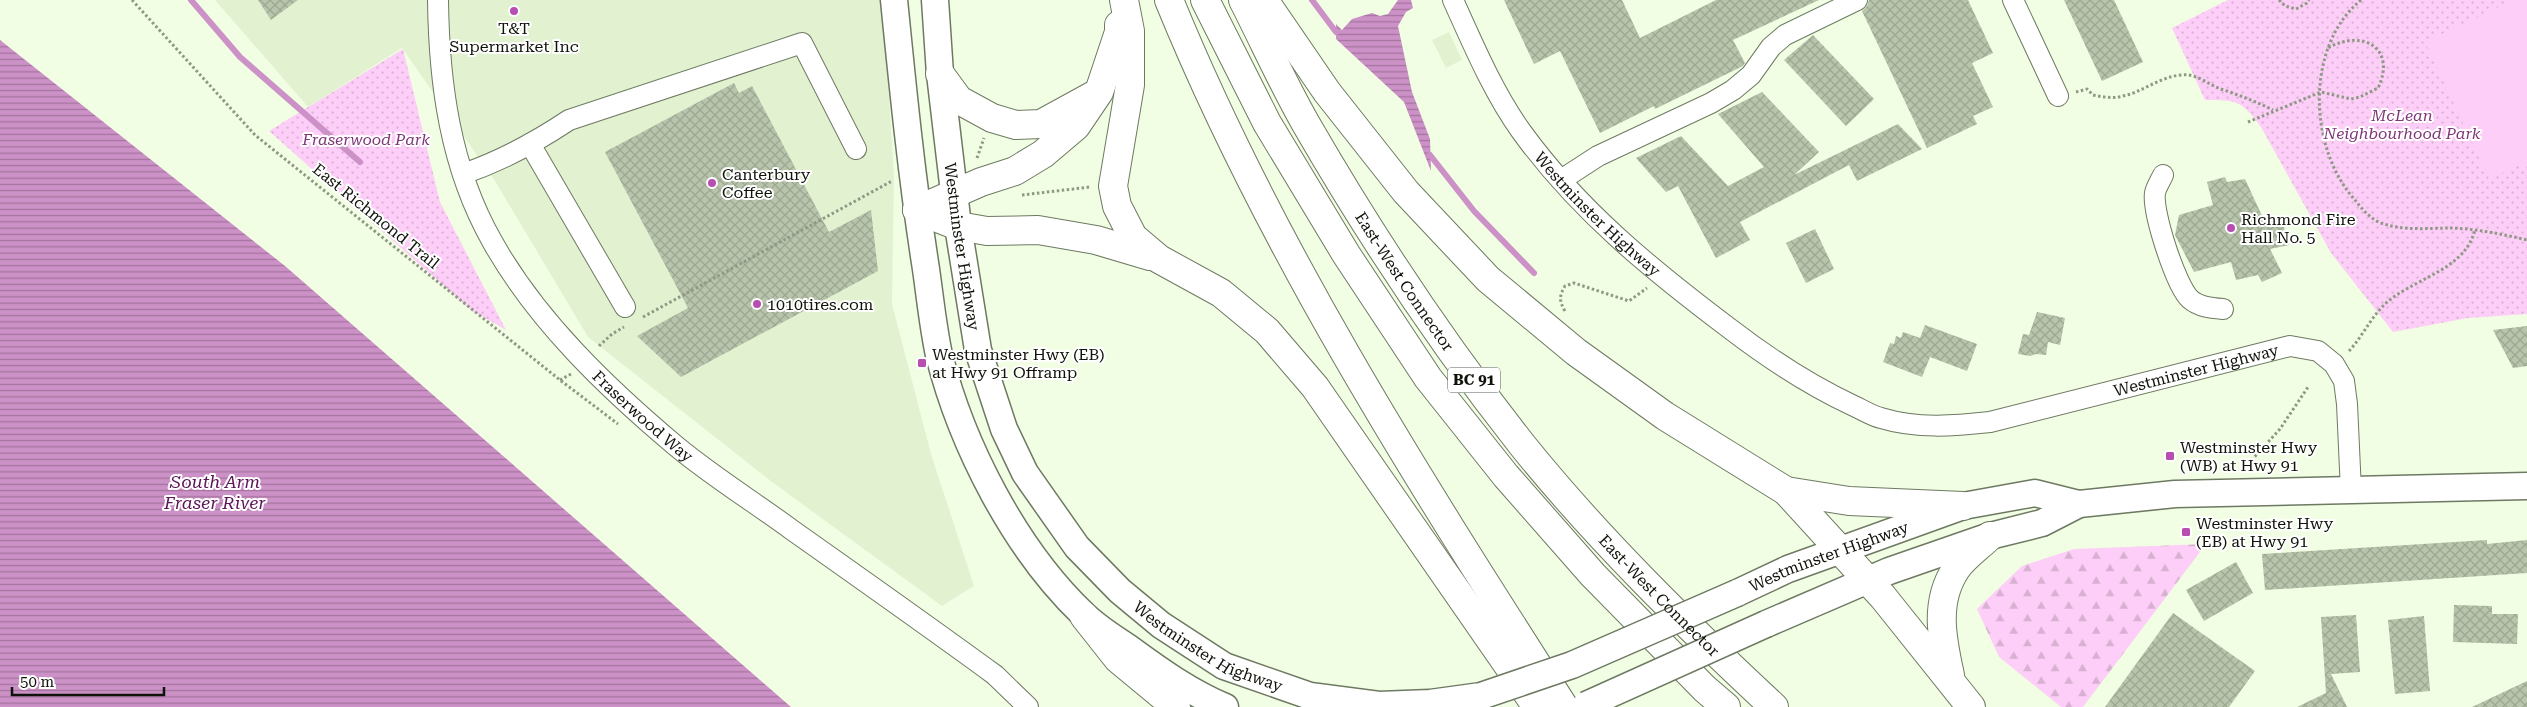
<svg xmlns="http://www.w3.org/2000/svg" width="2527" height="707" viewBox="0 0 2527 707" font-family="'Roboto Serif',serif">
  <style>
    .built { fill: #e2f2d1 }
    .grass { fill: url(#grass-dots) }
    .forest { fill: url(#forest-firs) }
    .garden { fill: #fdcef7 }
    .water { fill: url(#water-rules) }
    .lines { fill: none; stroke-linecap: round; stroke-linejoin: round }
    .stream { stroke: #cc91c6; stroke-width: 6 }
    .building { fill: url(#building-cross-hatch) }
    .minor-casing { stroke: #6e7962; stroke-width: 22 }
    .major-casing { stroke: #6e7962; stroke-width: 29 }
    .highway-casing { stroke: #6e7962; stroke-width: 30 }
    .path { stroke: #8f9885; stroke-width: 3; stroke-dasharray: 2.5 2.5; stroke-linecap: butt }
    .minor { stroke: #fff; stroke-width: 20 }
    .major { stroke: #fff; stroke-width: 26 }
    .highway { stroke: #fff; stroke-width: 28 }
    .major-bridge-casing { stroke: #6e7962; stroke-width: 29; stroke-linecap: butt }
    .major-bridge { stroke: #fff; stroke-width: 26 }
    .poi-dot { fill: #b74eb0; stroke: #fff; stroke-width: 2 }
    .labels { text-anchor: middle; dominant-baseline: central; stroke-width: 4; stroke-linejoin: round; paint-order: stroke }
    .shield { fill: #fff; stroke: #575a54; stroke-width: 1 }
    .shield-label { font-size: 15px; font-weight: bold; fill: #0f130a }
    .poi-label { font-size: 16px; fill: #0f130a; stroke: #fff; text-anchor: start }
    .park-label { font-size: 16px; font-style: italic; fill: #7e3779; stroke: #fff }
    .street-label { font-size: 16px; fill: #0f130a; stroke: #fff }
    .water-label { font-size: 18px; font-style: italic; fill: #5c1658; stroke: #fff }
  </style>
  <defs>
    <pattern id="grass-dots" width="8" height="8" patternUnits="userSpaceOnUse" patternTransform="scale(1.25)"><rect width="8" height="8" fill="#fdcef7"/><path d="M2 2h.1M6 6h.1" fill="none" stroke="#d8b0d2" stroke-width="1.8" stroke-linecap="round"/></pattern>
    <pattern id="forest-firs" width="22" height="20" patternUnits="userSpaceOnUse" patternTransform="scale(1.25)"><rect width="22" height="20" fill="#fdcef7"/><path d="M5 1l3.5 6h-7zM16 11l3.5 6h-7z" fill="#d8b0d2"/></pattern>
    <pattern id="water-rules" width="6" height="5" patternUnits="userSpaceOnUse" patternTransform="scale(1.25)"><rect width="6" height="5" fill="#cc91c6"/><path d="M0 2.5h6" fill="none" stroke="#a4759f"/></pattern>
    <pattern id="building-cross-hatch" width="8" height="8" patternUnits="userSpaceOnUse" patternTransform="scale(1.25)"><rect width="8" height="8" fill="#b8c4ab"/><path d="M0 0l8 8M0 8l8-8" fill="none" stroke="#9da892"/></pattern>
  </defs>
  <rect width="100%" height="100%" fill="#f1fee3"/>
  <!-- built -->
  <g class="built">
    <path d="M215,0H883L894,175L892,304L931,454L974,586L942,606L772,482L588,337L495,181L402,48L308,107Z"/>
    <path d="M1449,32L1462,60L1446,68L1432,40Z"/>
  </g>
  <!-- grass -->
  <g class="grass">
    <path d="M2228,0H2527V314L2468,318L2393,332L2331,253L2261,127C2241,100 2237,100 2205,100L2172,28Z"/>
    <path d="M403,49L440,202L506,330L471,310L269,131Z"/>
  </g>
  <!-- forest -->
  <path class="forest" d="M2206,544L2083,707H2061L1999,657L1977,609L2022,566L2074,549Z"/>
  <!-- garden -->
  <path class="garden" d="M2513,0H2527V162L2489,179L2425,42Z"/>
  <!-- water -->
  <g class="water">
    <path d="M1398,0H1411L1413,8L1406,12L1398,26L1412,92L1430,139L1431,171L1404,102L1336,39V24L1342,30L1352,19L1372,13L1380,16L1388,14Z"/>
    <path d="M0,40L285,266L791,707H0Z"/>
  </g>
  <g class="lines">
    <!-- stream -->
    <g class="stream">
      <path d="M191,0L240,57L360,162"/>
      <path d="M1312,0L1336,32"/>
      <path d="M1430,155L1474,211L1534,273"/>
    </g>
  </g>
  <!-- building -->
  <g class="building">
    <path d="M258,0H298L271,20Z"/>
    <path d="M1504,0H1622L1640,38L1716,0H1819L1733,40L1745,63L1743,66L1655,109L1654,106L1600,133L1560,51L1534,64Z"/>
    <path d="M1869,0H1968L1993,53L1972,63L1993,107L1973,116L1977,124L1927,148L1862,11L1867,6Z"/>
    <path d="M2064,0H2114L2143,62L2102,81Z"/>
    <path d="M1813,35L1874,99L1846,126L1784,60Z"/>
    <path d="M734,83L739,93L752,86L829,232L871,210L878,271L681,377L637,336L688,308L605,152Z"/>
    <path d="M1762,92L1819,152L1794,175L1898,124L1922,149L1857,181L1849,165L1740,222L1750,240L1716,258L1678,186L1666,192L1636,158L1681,136L1728,186L1764,167L1718,114Z"/>
    <path d="M2225,177L2227,182L2245,179L2264,220L2281,216L2289,245L2270,249L2282,273L2262,282L2258,275L2236,280L2231,262L2194,272L2175,235L2179,215L2213,205L2207,182Z"/>
    <path d="M1815,229L1834,269L1806,283L1786,243Z"/>
    <path d="M2037,312L2065,318L2060,345L2048,342L2046,355L2036,354L2030,356L2018,354L2023,334L2029,335Z"/>
    <path d="M1925,325L1977,344L1967,371L1930,357L1922,377L1883,362L1890,343L1894,344L1896,336L1901,338L1903,332L1920,338Z"/>
    <path d="M2527,326V366L2513,368L2493,330Z"/>
    <path d="M2487,540V544L2527,540V573L2265,590L2262,554Z"/>
    <path d="M2236,562L2253,593L2204,621L2186,590Z"/>
    <path d="M2454,605L2492,606V614H2518L2517,644L2453,642Z"/>
    <path d="M2173,613L2255,671L2229,707H2105Z"/>
    <path d="M2356,615L2360,672L2331,674L2347,707H2297L2326,693L2321,617Z"/>
    <path d="M2424,616L2430,691L2395,694L2388,620Z"/>
    <path d="M2527,681V707H2472Z"/>
  </g>
  <g class="lines">
    <defs>
      <g id="minor">
        <path id="s1" d="M438,0C439,83 450,167 492,241C536,320 607,388 676,446C712,476 754,502 792,530C860,578 928,626 995,675L1028,707"/>
        <path id="s2" d="M1453,0C1473,44 1493,92 1521,131C1578,210 1652,270 1729,328C1768,358 1809,385 1854,406C1863,410 1872,416 1881,418C1917,429 1954,426 1990,422L2290,346L2318,351L2334,364L2344,381L2347,404L2351,491"/>
        <path d="M2013,0L2058,96"/>
        <path d="M530,144L625,307"/>
        <path d="M463,174C501,161 536,142 569,120L802,43L856,149"/>
        <path d="M2163,175C2161,180 2156,187 2155,193C2152,212 2176,286 2190,299C2199,307 2211,308 2223,309"/>
        <path d="M1561,180L1598,156L1711,103L1733,90L1751,75L1771,47L1785,35L1857,0"/>
      </g>
      <g id="major">
        <path d="M894,0C903,90 912,180 926,269C930,297 933,327 939,355C962,446 1015,549 1083,614C1097,628 1114,638 1130,649C1160,671 1191,693 1225,707"/>
        <path id="s3" d="M935,0L940,74L958,226L978,350L1004,429L1025,473L1077,547L1120,591L1161,625L1224,666L1310,696L1379,705L1430,703L1481,696"/>
        <path id="s4" d="M1737,593L1788,569L1963,506L2035,493L2079,504L2175,494L2527,486"/>
        <path d="M1766,624L1889,571L1990,536L2042,523L2079,504"/>
      </g>
      <g id="highway">
        <path d="M1124,0L1130,31V85L1113,186L1117,206L1133,237L1159,259L1221,293L1267,331L1315,387L1537,707"/>
        <path d="M1169,0C1271,250 1419,480 1564,707"/>
        <path d="M1205,0L1267,123L1346,254L1428,378L1506,476L1593,575L1705,689L1726,707"/>
        <path id="s5" d="M1243,0C1264,41 1283,84 1306,124C1370,235 1443,345 1523,446C1598,539 1687,626 1774,707"/>
        <path d="M1264,0L1327,92L1406,192L1488,279L1576,352L1665,416L1786,491L1883,597L1971,707"/>
        <path d="M940,74L959,100L992,118L1016,125L1041,124L1094,95"/>
        <path d="M917,210L981,182L1015,171L1043,154L1076,126L1099,92L1119,32V25"/>
        <path d="M917,210L958,226L987,231L1038,230L1096,240L1150,256"/>
        <path d="M1786,491L1849,501L1963,506"/>
        <path d="M1084,616L1118,659L1176,707"/>
        <path d="M1950,675C1942,639 1934,602 1956,569C1964,557 1980,546 1990,536"/>
      </g>
    </defs>
    <!-- minor casing -->
    <use href="#minor" class="minor-casing"/>
    <!-- major casing -->
    <use href="#major" class="major-casing"/>
    <!-- highway casing -->
    <use href="#highway" class="highway-casing"/>
    <!-- path -->
    <g class="path">
      <path d="M132,0L255,135L560,380L618,424"/>
      <path d="M2279,0L2285,6L2296,9L2307,3L2309,0"/>
      <path d="M2361,0C2305,46 2308,148 2355,200C2362,209 2372,221 2384,224C2406,231 2430,228 2452,228C2477,229 2502,234 2527,240"/>
      <path d="M2076,92L2087,89L2093,95C2103,97 2113,99 2123,96C2143,92 2159,77 2181,75C2198,73 2209,86 2224,90C2241,96 2257,102 2273,110"/>
      <path d="M2248,122L2321,92L2351,99L2360,97L2378,88C2397,49 2363,28 2328,48"/>
      <path d="M977,158L984,138"/>
      <path d="M1022,195L1090,187"/>
      <path d="M1565,311C1559,301 1559,296 1565,286L1574,283L1629,301L1647,288"/>
      <path d="M643,317L892,181"/>
      <path d="M599,346L612,334L624,327"/>
      <path d="M2349,351C2362,337 2370,319 2384,305C2412,278 2466,271 2475,229"/>
      <path d="M560,380L571,374"/>
      <path d="M2248,464L2280,429L2308,387"/>
    </g>
    <!-- minor -->
    <use href="#minor" class="minor"/>
    <!-- major -->
    <use href="#major" class="major"/>
    <!-- highway -->
    <use href="#highway" class="highway"/>
    <defs>
      <g id="major-bridge">
        <path d="M1481,696L1572,665L1737,593"/>
        <path d="M1586,705L1766,624"/>
      </g>
    </defs>
    <!-- major-bridge casing -->
    <use href="#major-bridge" class="major-bridge-casing"/>
    <!-- major-bridge -->
    <use href="#major-bridge" class="major-bridge"/>
  </g>
  <!-- markers -->
  <g class="poi-dot">
    <circle cx="514" cy="11" r="5"/>
    <circle cx="712" cy="183" r="5"/>
    <circle cx="2231" cy="228" r="5"/>
    <circle cx="757" cy="304" r="5"/>
    <rect x="917" y="358" width="10" height="10" rx="2.5"/>
    <rect x="2165" y="451" width="10" height="10" rx="2.5"/>
    <rect x="2181" y="527" width="10" height="10" rx="2.5"/>
  </g>
  <g class="labels">
    <!-- shield labels -->
    <rect class="shield" x="1448" y="367.5" width="52" height="25" rx="4"/>
    <g class="shield-label">
      <text x="1474" y="380">BC 91</text>
    </g>
    <!-- poi labels -->
    <g class="poi-label">
      <text x="514" y="28" text-anchor="middle">T&amp;T<tspan x="514" dy="18">Supermarket Inc</tspan></text>
      <text x="722" y="174">Canterbury<tspan x="722" dy="18">Coffee</tspan></text>
      <text x="2241" y="219">Richmond Fire<tspan x="2241" dy="18">Hall No. 5</tspan></text>
      <text x="767" y="304">1010tires.com</text>
      <text x="932" y="354">Westminster Hwy (EB)<tspan x="932" dy="18">at Hwy 91 Offramp</tspan></text>
      <text x="2180" y="447">Westminster Hwy<tspan x="2180" dy="18">(WB) at Hwy 91</tspan></text>
      <text x="2196" y="523">Westminster Hwy<tspan x="2196" dy="18">(EB) at Hwy 91</tspan></text>
    </g>
    <!-- park labels -->
    <g class="park-label">
      <text x="2402" y="115">McLean<tspan x="2402" dy="18">Neighbourhood Park</tspan></text>
      <text x="366" y="139">Fraserwood Park</text>
    </g>
    <!-- street labels -->
    <g class="street-label">
      <text stroke="none"><textPath href="#s2" startOffset="261">Westminster Highway</textPath></text>
      <text transform="translate(376 216) rotate(39)">East Richmond Trail</text>
      <text stroke="none"><textPath href="#s3" startOffset="248">Westminster Highway</textPath></text>
      <text stroke="none"><textPath href="#s5" startOffset="325">East-West Connector</textPath></text>
      <text stroke="none"><textPath href="#s2" startOffset="935">Westminster Highway</textPath></text>
      <text stroke="none"><textPath href="#s1" startOffset="482">Fraserwood Way</textPath></text>
      <text stroke="none"><textPath href="#s4" startOffset="99">Westminster Highway</textPath></text>
      <text stroke="none"><textPath href="#s5" startOffset="730">East-West Connector</textPath></text>
      <text stroke="none"><textPath href="#s3" startOffset="742">Westminster Highway</textPath></text>
    </g>
    <!-- water labels -->
    <g class="water-label">
      <text x="215" y="481">South Arm<tspan x="215" dy="21">Fraser River</tspan></text>
    </g>
  </g>
  <!-- scale -->
  <path d="M12 687v8h152v-8" fill="none" stroke="#0f130a" stroke-width="2.5"/>
  <text x="20" y="687" font-size="15" fill="#0f130a" stroke="#ffffff" stroke-width="4" paint-order="stroke">50 m</text>
</svg>
